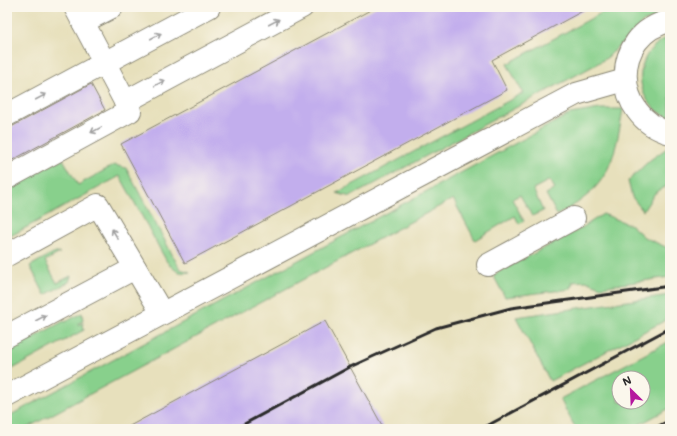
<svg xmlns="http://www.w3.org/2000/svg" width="677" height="436" viewBox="0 0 677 436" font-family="Mali,sans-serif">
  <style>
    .green { fill: #88d08c; stroke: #5a7e5c; fill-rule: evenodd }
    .building { fill: #c2aeed }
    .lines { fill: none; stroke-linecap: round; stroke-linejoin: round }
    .minor-casing { stroke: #898674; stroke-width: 24 }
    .minor { stroke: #fff; stroke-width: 22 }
    .rail { stroke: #2b2b2b; stroke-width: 3 }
    .oneway { stroke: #a0a0a0 }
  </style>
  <rect width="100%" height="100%" fill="#fbf7ec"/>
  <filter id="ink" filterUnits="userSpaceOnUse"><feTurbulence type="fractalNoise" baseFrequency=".025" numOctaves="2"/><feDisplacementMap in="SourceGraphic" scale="8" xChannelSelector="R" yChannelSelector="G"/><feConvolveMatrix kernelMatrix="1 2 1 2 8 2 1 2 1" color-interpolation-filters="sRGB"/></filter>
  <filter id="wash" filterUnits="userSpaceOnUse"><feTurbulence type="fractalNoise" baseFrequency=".012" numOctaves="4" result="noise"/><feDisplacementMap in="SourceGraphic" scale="16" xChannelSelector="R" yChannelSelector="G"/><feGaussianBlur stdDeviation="0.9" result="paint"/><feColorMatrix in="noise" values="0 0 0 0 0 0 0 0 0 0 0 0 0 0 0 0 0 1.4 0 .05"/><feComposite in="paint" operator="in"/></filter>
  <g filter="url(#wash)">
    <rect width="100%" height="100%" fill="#e7e0bc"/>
    <!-- green -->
    <g class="green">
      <path d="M612,7H670V12L643,22L608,57L595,65L350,197L337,193L523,93L507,64Z"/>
      <path d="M670,37V117C631,105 631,50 670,37Z"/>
      <path d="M600,109H623C614,163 609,188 557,215L546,194L555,189L550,180L533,189L543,211L532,216L520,195L512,199L524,221L519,224L515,216L475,240L453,199L25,429H7V417L570,114Z"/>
      <path d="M670,146V184L655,193L643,211L632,197L628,181L650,160Z"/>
      <path d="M63,159L78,185L114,165L126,168L180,269L190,272C179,274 175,271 167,262L120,176L7,238V200L12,197L7,188Z"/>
      <path d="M603,214L631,225L644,237L670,249V277L601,287L586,281L572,282L573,286H570L571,289L505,297L493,275L580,229Z"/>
      <path d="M53,253H60L45,261L57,283L71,276L69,282L45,295L30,266Z"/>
      <path d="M670,295V318L550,381L516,317Z"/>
      <path d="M82,313L83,321L77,324L78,325L83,323L84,330L7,372V356L12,349L64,321L65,322Z"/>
      <path d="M670,341V408L631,429H576L560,399ZM619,378H643V402H619Z"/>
    </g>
    <g id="blocks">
      <!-- building -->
      <g class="building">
        <path d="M376,7H590L492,60L507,90L185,263L121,144Z"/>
        <path d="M91,84L105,110L7,163V127L13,126Z"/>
        <path d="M325,321L384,429H124Z"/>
      </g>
    </g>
  </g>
  <g filter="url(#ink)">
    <use href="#blocks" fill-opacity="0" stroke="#898674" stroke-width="1"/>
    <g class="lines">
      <defs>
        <g id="minor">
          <path d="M670,21C610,34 612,117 670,133"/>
          <path d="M83,22L112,7"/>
          <path d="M125,102L302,7"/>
          <path d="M7,115L209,7"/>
          <path d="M7,178L130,111L75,7"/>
          <path d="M7,255L98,205L162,313"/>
          <path d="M488,265L574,218"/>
          <path d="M7,336L135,268"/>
          <path d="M7,396L576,94L625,80"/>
        </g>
      </defs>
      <!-- minor casing -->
      <use href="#minor" class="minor-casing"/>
      <!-- minor -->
      <use href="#minor" class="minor"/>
      <!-- rail -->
      <g class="rail">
        <path d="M235,429L350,367L436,328L511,308L670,286"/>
        <path d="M481,429L670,328"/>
        <path d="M653,429L670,420"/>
      </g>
    </g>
    <!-- one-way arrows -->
    <defs><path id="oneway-shaft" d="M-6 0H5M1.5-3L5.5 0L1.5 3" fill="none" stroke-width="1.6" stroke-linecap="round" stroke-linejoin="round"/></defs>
    <g class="oneway">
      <use href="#oneway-shaft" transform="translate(274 22) rotate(-28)"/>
      <use href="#oneway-shaft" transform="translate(156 36) rotate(-28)"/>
      <use href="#oneway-shaft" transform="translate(160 83) rotate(-28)"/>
      <use href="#oneway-shaft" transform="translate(41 97) rotate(-28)"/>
      <use href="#oneway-shaft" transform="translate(96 130) rotate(152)"/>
      <use href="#oneway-shaft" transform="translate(115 234) rotate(-121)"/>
      <use href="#oneway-shaft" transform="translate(41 318) rotate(-28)"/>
    </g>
  </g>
  <!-- margin -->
  <rect width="677" height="436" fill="none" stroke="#fbf7ec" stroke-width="24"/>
  <!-- north arrow -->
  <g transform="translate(631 390) rotate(336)"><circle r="19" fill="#fbf7ec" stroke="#a8a59f"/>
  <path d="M0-3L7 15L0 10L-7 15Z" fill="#b5179e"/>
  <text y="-6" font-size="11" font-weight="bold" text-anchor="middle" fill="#2b2b2b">N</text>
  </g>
</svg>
